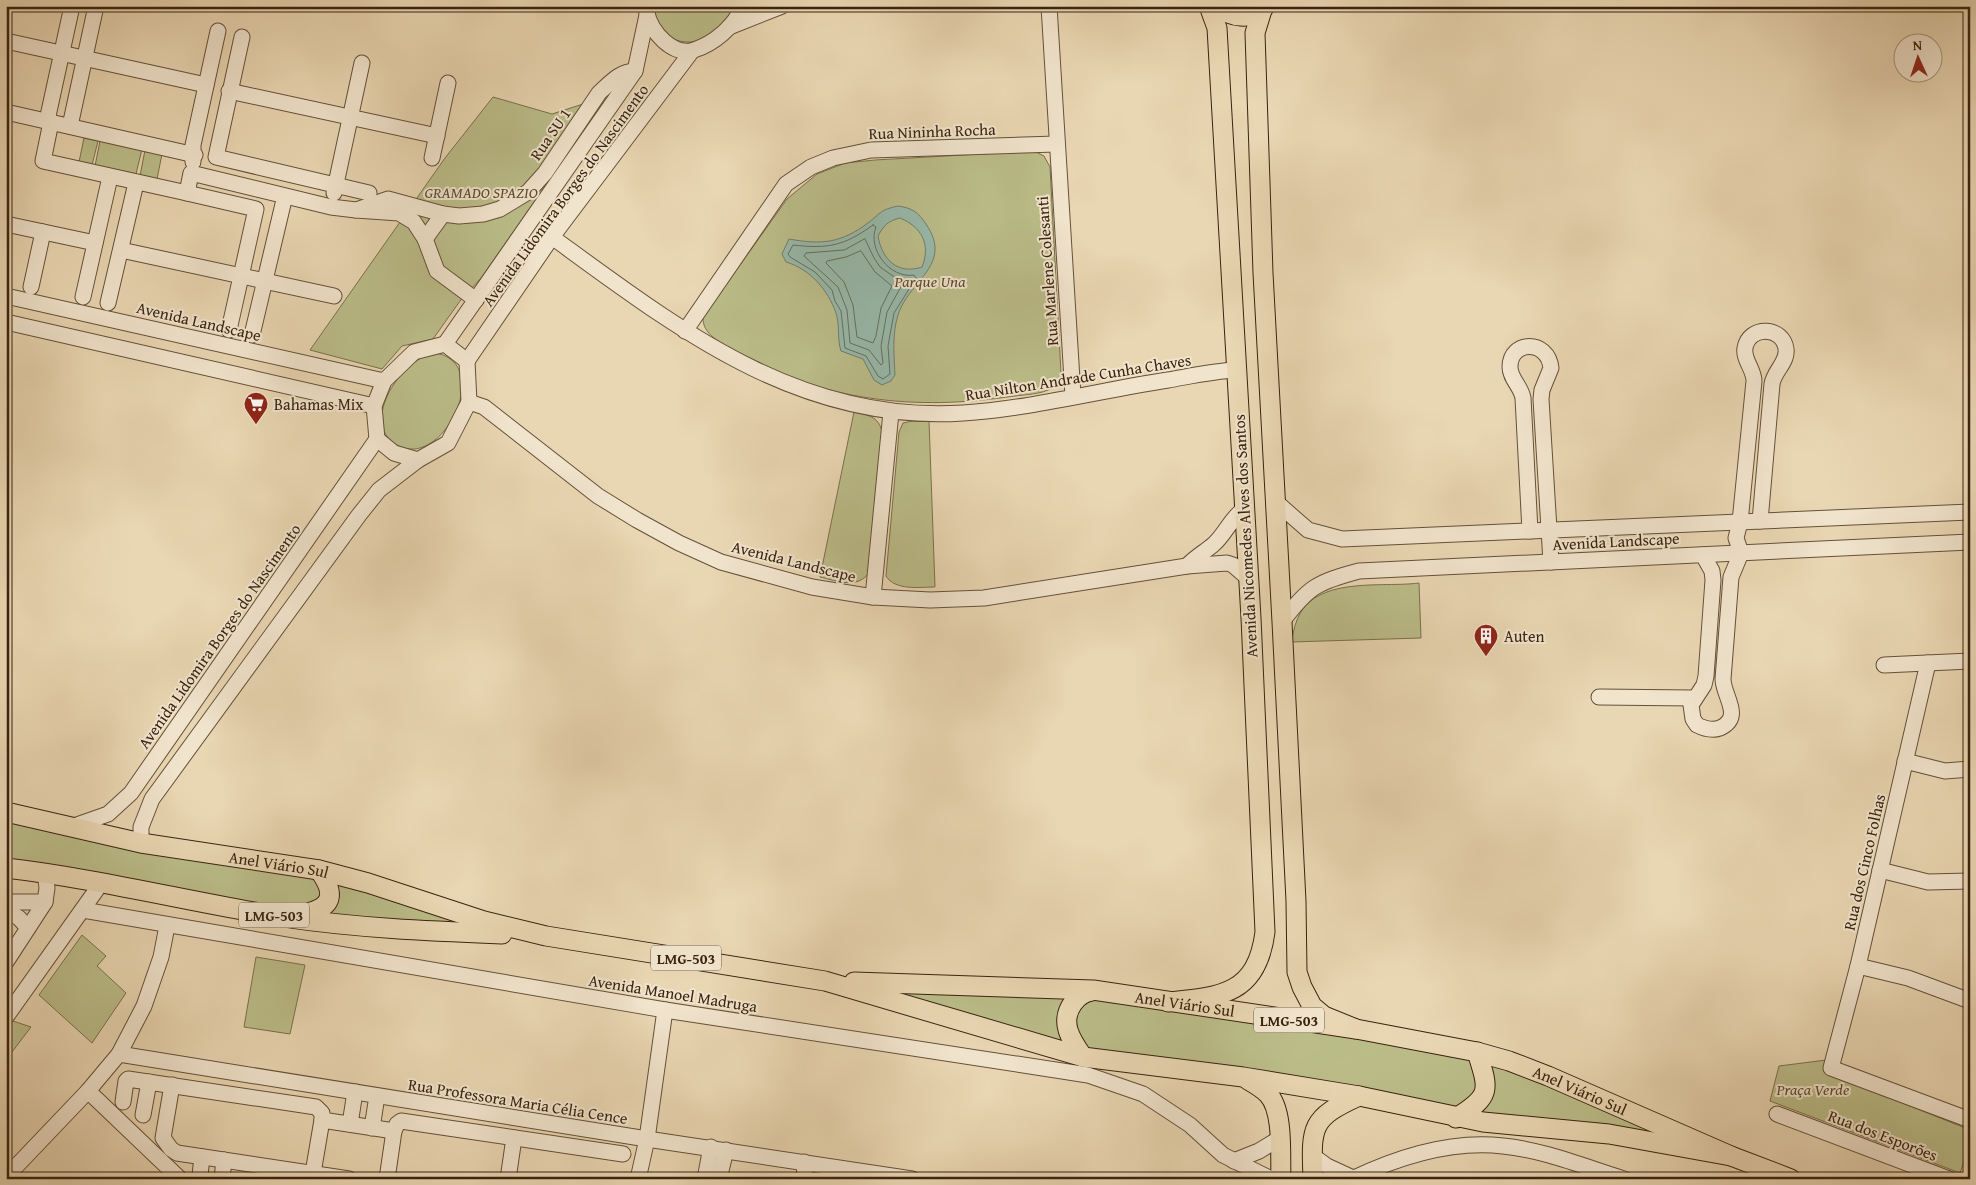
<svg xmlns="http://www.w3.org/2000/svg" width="1976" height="1185" viewBox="0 0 1976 1185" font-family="'Gentium Book Plus',serif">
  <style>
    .green { fill: #bbbd89; stroke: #7a704c }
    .water { fill: #97b9aa; stroke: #717d6c; fill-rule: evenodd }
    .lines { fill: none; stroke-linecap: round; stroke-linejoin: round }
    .shore { stroke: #686e5d; stroke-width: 1 }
    .minor-casing { stroke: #655038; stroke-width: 17 }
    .major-casing { stroke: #392310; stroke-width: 21 }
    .minor { stroke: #f1e4cd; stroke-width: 15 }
    .major { stroke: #e9d6b2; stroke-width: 19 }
    .labels { text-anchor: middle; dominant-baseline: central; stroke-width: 4; stroke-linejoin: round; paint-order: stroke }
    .shield { fill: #f1e4cd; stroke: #705d49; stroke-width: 1 }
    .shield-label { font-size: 15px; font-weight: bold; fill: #392310 }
    .street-label { font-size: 16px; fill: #392310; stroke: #f1e4cd }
    .park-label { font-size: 16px; font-style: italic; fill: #5a4a2e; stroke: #f1e4cd }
    .poi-label { font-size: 16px; fill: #392310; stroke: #f1e4cd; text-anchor: start }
  </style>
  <rect width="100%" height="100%" fill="#e9d6b2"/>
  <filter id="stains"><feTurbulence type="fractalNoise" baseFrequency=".004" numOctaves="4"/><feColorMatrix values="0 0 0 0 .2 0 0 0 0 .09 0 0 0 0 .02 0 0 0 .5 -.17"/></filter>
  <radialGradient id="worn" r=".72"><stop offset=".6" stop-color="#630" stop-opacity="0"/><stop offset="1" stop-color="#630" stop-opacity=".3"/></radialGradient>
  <!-- green -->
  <g class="green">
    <path d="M654,6H736C728,17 721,28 709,36C686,51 651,37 654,6Z"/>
    <path d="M608,96L481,278L460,301L433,339L402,346L382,369L310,350L445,158L493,97L552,114Z"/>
    <path d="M84,138L98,141L92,165L79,162Z"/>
    <path d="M100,141L142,149L136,174L95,166Z"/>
    <path d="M145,150L162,154L157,179L140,176Z"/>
    <path d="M1034,151L1044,156L1050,167L1061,373C1060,394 1031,394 1015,396C914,411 825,402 735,351C722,343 702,335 703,317L787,199L817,174L845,163L875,160Z"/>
    <path d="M435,353C493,362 446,465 401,447C356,428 399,359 435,353Z"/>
    <path d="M854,412C867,415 879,416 882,432L870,571C859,590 837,581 820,577Z"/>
    <path d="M912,421H929L935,587C920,587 895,591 886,576L899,432L903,423Z"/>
    <path d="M1419,583L1421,638L1291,642C1293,635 1294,627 1297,620C1314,575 1383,588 1419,583Z"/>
    <path d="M6,812L319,870L546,936L359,928L6,868Z"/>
    <path d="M82,935L106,956L97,966L126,993L92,1043L39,995Z"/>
    <path d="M256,957L305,965L290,1034L244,1027Z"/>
    <path d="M825,981L1093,990L1477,1052L1731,1156L1083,1057Z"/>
    <path d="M13,1021L31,1027L6,1060V1031Z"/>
    <path d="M1834,1059L1841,1078L1970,1130V1144L1960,1173L1770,1101L1779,1066Z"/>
  </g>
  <!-- water -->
  <path class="water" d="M898,206C912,208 918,212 926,224C954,265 909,280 898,315C892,334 894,355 895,375L891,381L882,385L874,380L863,359L841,351C837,339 840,325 836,313C828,290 810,269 786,262L782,254L789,239C822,245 841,243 868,223C882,212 880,210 898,206ZM900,218C922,227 931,245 922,267C898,275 882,260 878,236C884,225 888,221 900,218Z"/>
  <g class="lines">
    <!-- shore -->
    <g class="shore">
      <path d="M873,225L876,227C867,249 890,279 914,275L916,278L894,313L888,346L890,374L883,379L878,376L866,356L845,348L841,311L835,301L832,290L815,272L790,257L788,254L793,245C828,249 844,246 873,225Z"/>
      <path d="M865,239L874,258L880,267L903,283L887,312L881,346L883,363L881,365L869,350L850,343L847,310L838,287L804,256L806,253L844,250Z"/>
      <path d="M861,251L875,272L892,286L881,308L876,336L873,343L857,337L853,305L844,282L826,263L827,261L846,257Z"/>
    </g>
    <defs>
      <g id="minor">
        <path d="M72,6L48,116L51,122L43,161L187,193L191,173L331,207L356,210"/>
        <path d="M1049,6L1073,396"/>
        <path d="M647,13C650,31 673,57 694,50C713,44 736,26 742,6"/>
        <path d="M729,27L782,6"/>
        <path d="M242,37L216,157L369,193"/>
        <path d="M6,41L206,85"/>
        <path d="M229,91L437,136"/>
        <path d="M6,112L195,155"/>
        <path d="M70,126L96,6"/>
        <path d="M432,158L448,83"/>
        <path d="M193,162V145L218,31"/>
        <path d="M187,193L256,209L229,330"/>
        <path d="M334,193L362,63"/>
        <path d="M6,224L95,243"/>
        <path d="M552,237C677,328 799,424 963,413C1029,409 1102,390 1168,380C1191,376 1213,371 1236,370"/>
        <path d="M425,239L443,214"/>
        <path d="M121,250L334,296"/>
        <path d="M31,287L43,232"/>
        <path d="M6,296L384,381"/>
        <path d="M83,297L110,177"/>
        <path d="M476,300L437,271L425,239L414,222L399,213L356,210L388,199L443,214L459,216L483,214L500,209L528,192L545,173L599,93C610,83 620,71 635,71"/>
        <path d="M108,303L136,183"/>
        <path d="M6,322L374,406"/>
        <path d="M685,331L786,184L811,167L833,158L871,150L1056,144"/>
        <path d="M252,335L283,204"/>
        <path d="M445,344L635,71L647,15"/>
        <path d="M445,344L467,361L469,402L448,443L418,460L394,453L377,439L374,406L384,381L414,352Z"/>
        <path d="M467,361L552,237L692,51"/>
        <path d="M469,402L484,407L598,496L637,520L679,543L721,562L812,587L873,597L930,600L984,598L1187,566L1227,563L1233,565L1248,578"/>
        <path d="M1276,502L1308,530L1342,539L1970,512"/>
        <path d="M1530,531L1523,398C1521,386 1510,379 1510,367C1510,340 1548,339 1551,368L1542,390L1541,399L1551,562"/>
        <path d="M1703,555L1712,571L1713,580L1706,676L1704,685L1691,705L1693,719L1697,725C1705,729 1712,731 1720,728C1744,717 1723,696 1723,679L1731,577L1741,553L1736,538L1740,522L1754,381C1754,369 1743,360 1745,348C1749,325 1783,326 1786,349C1788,362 1774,371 1772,384L1760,521"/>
        <path d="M1187,566C1195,557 1205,552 1214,544C1226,533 1231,518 1244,509"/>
        <path d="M873,597L891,412"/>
        <path d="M1282,622C1308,587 1317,582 1359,571L1970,542"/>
        <path d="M1928,663L1858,966L1831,1068L1970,1120"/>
        <path d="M1884,665L1970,661"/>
        <path d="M1599,697L1693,698"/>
        <path d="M1905,761L1945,771L1970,769"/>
        <path d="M71,827L108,814L131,793L377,439"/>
        <path d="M141,843V827L152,799L359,515L379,490L418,460"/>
        <path d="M1880,870L1928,882L1970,881"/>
        <path d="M6,902H45"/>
        <path d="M6,910L19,918L28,928"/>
        <path d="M83,910L665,1010L1088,1075L1143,1094L1190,1125L1223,1155L1271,1179"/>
        <path d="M6,962L45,902L47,888L45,873"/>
        <path d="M1858,966L1908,978L1970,1001"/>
        <path d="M6,1017L102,882"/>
        <path d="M119,1054L647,1139L912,1179"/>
        <path d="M172,1085L163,1138L171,1149L177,1153L349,1179"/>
        <path d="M88,1091L180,1179"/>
        <path d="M123,1102L126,1081L128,1079L316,1107L322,1113V1120L394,1131L397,1124L401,1121L623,1154"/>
        <path d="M1777,1114L1949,1179"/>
        <path d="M143,1115L149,1082"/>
        <path d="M350,1124L355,1092"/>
        <path d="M372,1128L377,1096"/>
        <path d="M1312,1155L1327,1166L1353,1178"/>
        <path d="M1234,1161L1259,1151L1280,1138"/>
        <path d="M804,1162L805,1179"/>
        <path d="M313,1173L322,1120"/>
        <path d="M200,1175L202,1157"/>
        <path d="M6,1177L88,1091L119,1054L144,1006L161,957L167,926"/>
        <path d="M222,1179L224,1160"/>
        <path d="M387,1179L394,1131"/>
        <path d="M508,1179L514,1138"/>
        <path d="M638,1179L647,1139L665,1010"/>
        <path d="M705,1179L711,1147"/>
        <path d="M719,1179L726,1150"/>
        <path d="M1352,1179C1398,1157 1452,1140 1503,1146C1544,1150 1585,1167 1624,1179"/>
      </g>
      <g id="major">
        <path d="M1216,6C1231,17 1251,22 1265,6"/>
        <path d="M1262,10L1255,33L1263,273L1282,622L1296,901L1297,972L1302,987L1312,1006L1324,1016L1356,1029"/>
        <path id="s1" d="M6,812L141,843L319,870L368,883L484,921L546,936L825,981L1083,1057L1243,1077L1359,1096L1483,1122L1609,1134L1731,1156"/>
        <path d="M6,868C100,879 190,902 283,917C356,928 429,931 502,934"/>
        <path d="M297,915C330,910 339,898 319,870"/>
        <path id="s2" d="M854,982L1093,990L1356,1029L1477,1052L1509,1061L1548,1076L1731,1156L1791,1179"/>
        <path d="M1168,1002C1220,997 1257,995 1265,932L1251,618L1217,28L1209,6"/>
        <path d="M1083,1057C1071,1040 1059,1022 1073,1003C1078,996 1084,992 1092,991"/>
        <path d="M1248,1080C1255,1084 1262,1088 1268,1094C1284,1111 1280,1156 1281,1179"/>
        <path d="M1456,1118C1492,1096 1489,1090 1477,1052"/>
        <path d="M1313,1179C1311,1127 1310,1118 1359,1096"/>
      </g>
    </defs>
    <!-- minor casing -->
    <use href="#minor" class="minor-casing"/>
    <!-- major casing -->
    <use href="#major" class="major-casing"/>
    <!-- minor -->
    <use href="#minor" class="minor"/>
    <!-- major -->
    <use href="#major" class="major"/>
  </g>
  <!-- icons -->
  <defs>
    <symbol id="supermarket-pin" viewBox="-11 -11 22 30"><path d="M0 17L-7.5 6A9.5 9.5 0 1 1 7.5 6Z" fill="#8f2418" stroke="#f1e4cd"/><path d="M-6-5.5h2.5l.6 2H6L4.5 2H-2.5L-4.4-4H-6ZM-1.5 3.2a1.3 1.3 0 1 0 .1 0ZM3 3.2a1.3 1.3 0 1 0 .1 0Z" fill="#fff"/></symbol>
    <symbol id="building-pin" viewBox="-11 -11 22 30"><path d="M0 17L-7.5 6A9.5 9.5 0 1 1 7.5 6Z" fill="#8f2418" stroke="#f1e4cd"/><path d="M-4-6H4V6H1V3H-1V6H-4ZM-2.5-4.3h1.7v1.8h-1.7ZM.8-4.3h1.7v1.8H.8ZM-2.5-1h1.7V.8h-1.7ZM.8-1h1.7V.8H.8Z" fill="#fff"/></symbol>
  </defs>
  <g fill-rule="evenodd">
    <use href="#supermarket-pin" x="242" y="390" width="28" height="38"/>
    <use href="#building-pin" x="1472" y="622" width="28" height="38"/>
  </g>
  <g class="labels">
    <!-- shield labels -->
    <g class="shield">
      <rect x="239" y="902.5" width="70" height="25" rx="4"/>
      <rect x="651" y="945.5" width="70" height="25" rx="4"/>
      <rect x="1254" y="1007.5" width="70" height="25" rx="4"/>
    </g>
    <g class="shield-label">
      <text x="274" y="915">LMG-503</text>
      <text x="686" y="958">LMG-503</text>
      <text x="1289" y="1020">LMG-503</text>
    </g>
    <!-- street labels -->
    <g class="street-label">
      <text transform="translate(932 131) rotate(-2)">Rua Nininha Rocha</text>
      <text transform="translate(550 134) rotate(-56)">Rua SU 1</text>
      <text transform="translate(565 195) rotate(-54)">Avenida Lidomira Borges do Nascimento</text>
      <text transform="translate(1047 271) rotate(-94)">Rua Marlene Colesanti</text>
      <text transform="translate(199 321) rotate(13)">Avenida Landscape</text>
      <text transform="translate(1078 377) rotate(-9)">Rua Nilton Andrade Cunha Chaves</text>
      <text transform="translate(1245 536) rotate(-93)">Avenida Nicomedes Alves dos Santos</text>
      <text transform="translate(1616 541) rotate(-3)">Avenida Landscape</text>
      <text transform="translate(794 561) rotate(14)">Avenida Landscape</text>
      <text transform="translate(219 636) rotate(-55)">Avenida Lidomira Borges do Nascimento</text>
      <text transform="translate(1864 862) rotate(-77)">Rua dos Cinco Folhas</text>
      <text stroke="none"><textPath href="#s1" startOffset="278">Anel Viário Sul</textPath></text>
      <text transform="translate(673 993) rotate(9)">Avenida Manoel Madruga</text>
      <text stroke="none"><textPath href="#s2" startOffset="332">Anel Viário Sul</textPath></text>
      <text stroke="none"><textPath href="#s2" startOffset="738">Anel Viário Sul</textPath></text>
      <text transform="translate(518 1101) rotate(9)">Rua Professora Maria Célia Cence</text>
      <text transform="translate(1883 1135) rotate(21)">Rua dos Esporões</text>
    </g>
    <!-- park labels -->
    <g class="park-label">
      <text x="481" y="192">GRAMADO SPAZIO</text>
      <text x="930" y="281">Parque Una</text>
      <text x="1813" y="1089">Praça Verde</text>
    </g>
    <!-- poi labels -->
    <g class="poi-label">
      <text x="274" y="404">Bahamas Mix</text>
      <text x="1504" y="636">Auten</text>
    </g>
  </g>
  <!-- margin -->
  <rect width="1976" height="1185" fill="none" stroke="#e9d6b2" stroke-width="25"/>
  <rect x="8" y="8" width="1961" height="1170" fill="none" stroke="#392310" stroke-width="2.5"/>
  <rect x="12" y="12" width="1951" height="1160" fill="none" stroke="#392310"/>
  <!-- north arrow -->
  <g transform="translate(1918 58) rotate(357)"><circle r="24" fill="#f1e4cd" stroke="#a79781"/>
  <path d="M0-4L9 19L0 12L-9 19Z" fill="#8f2418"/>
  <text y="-8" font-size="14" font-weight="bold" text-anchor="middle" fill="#392310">N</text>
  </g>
  <rect width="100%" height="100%" filter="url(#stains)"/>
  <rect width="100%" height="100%" fill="url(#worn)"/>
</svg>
